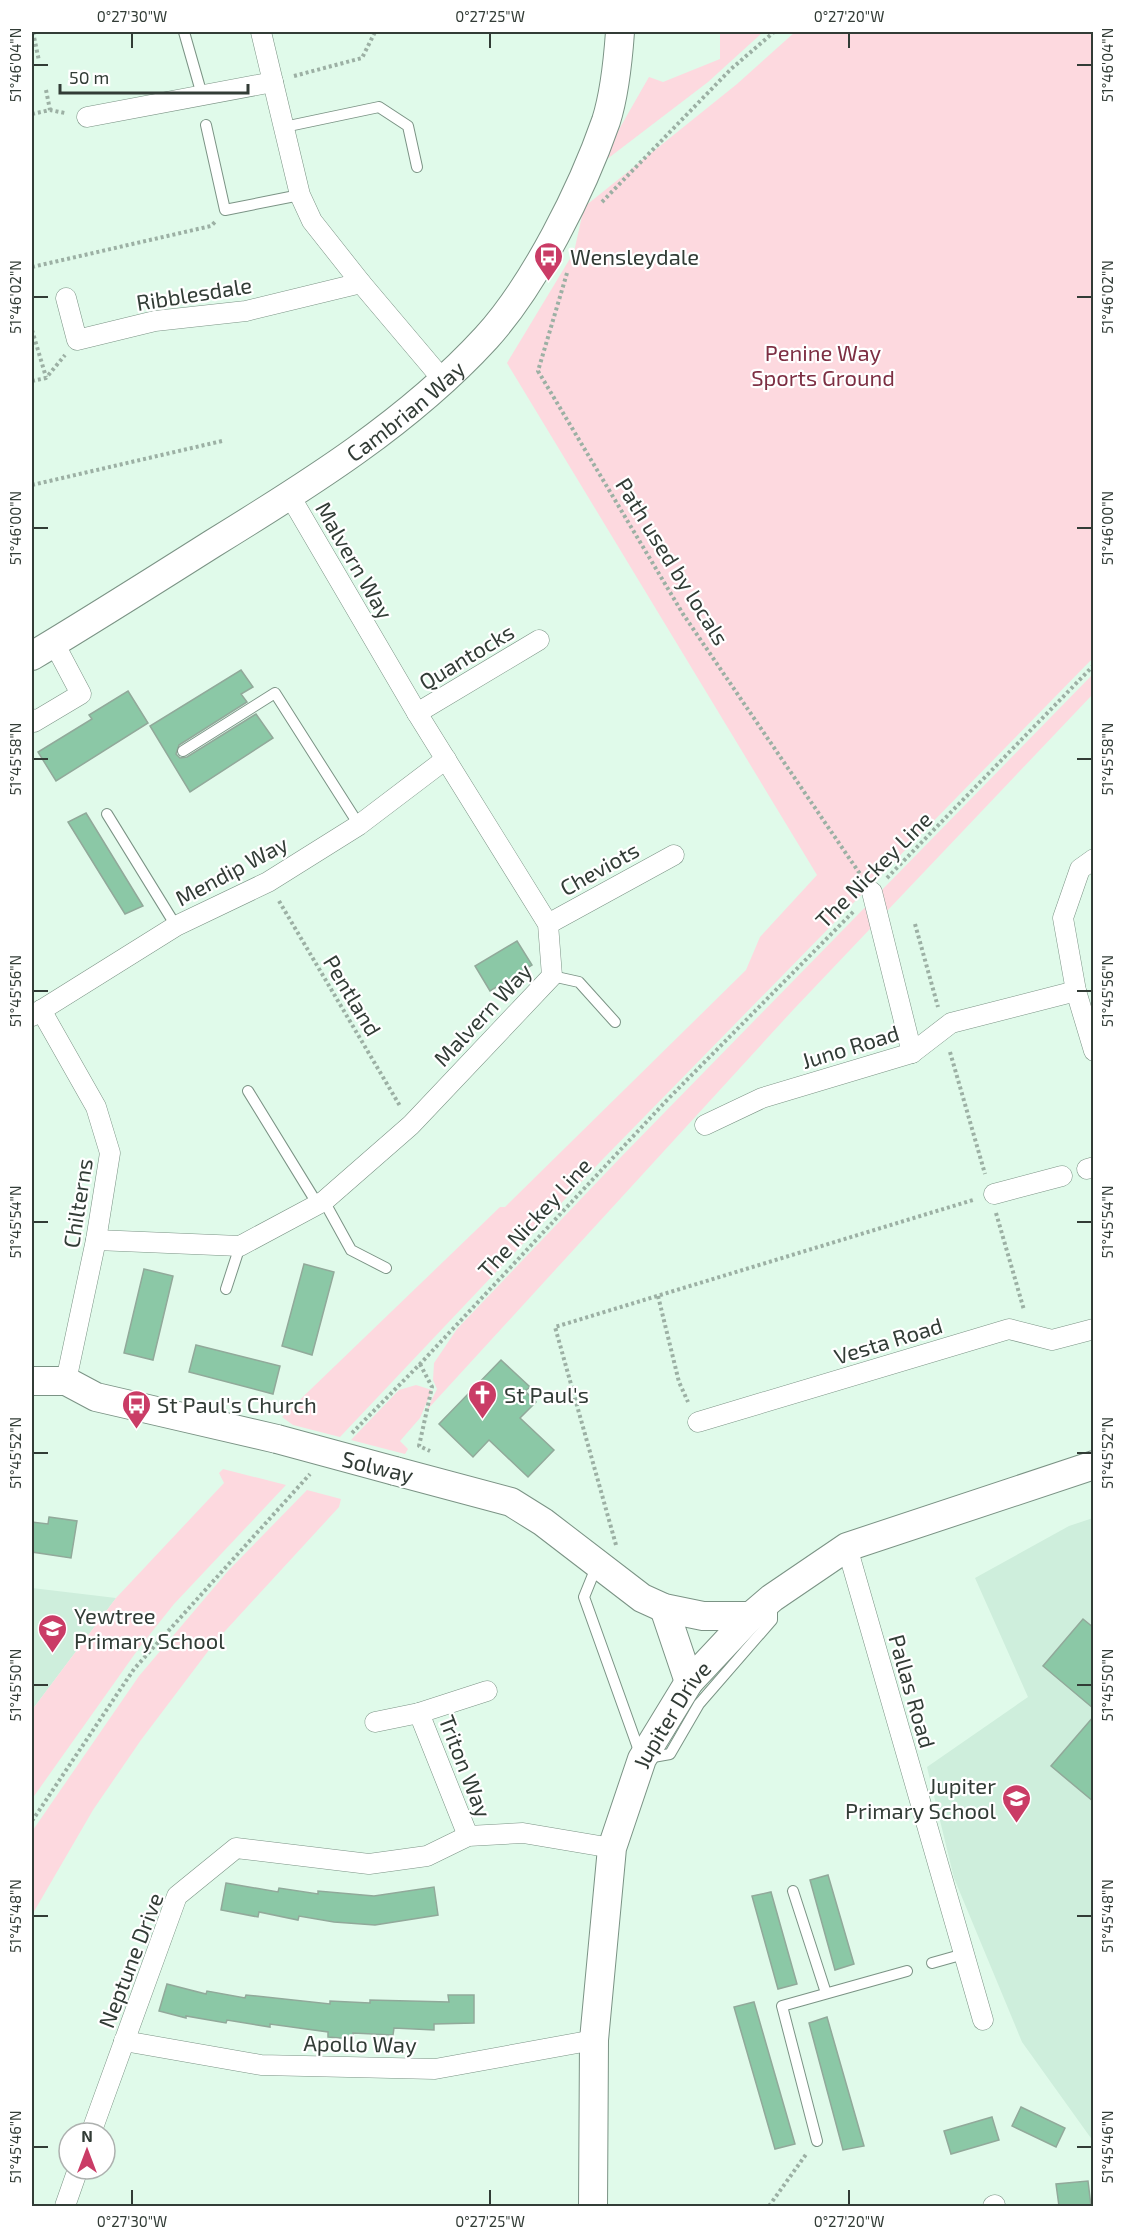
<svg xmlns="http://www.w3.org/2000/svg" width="1125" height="2238" viewBox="0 0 1125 2238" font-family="'Exo 2',sans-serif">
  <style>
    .built { fill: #ceeedc }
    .green { fill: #fdd9df }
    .building { fill: #8bc8a6; stroke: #91a99a; stroke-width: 1.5 }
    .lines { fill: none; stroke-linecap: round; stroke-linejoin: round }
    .lane-casing { stroke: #7b9385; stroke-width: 12 }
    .street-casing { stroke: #7b9385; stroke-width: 21 }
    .secondary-casing { stroke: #7b9385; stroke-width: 30 }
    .path { stroke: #9cb0a4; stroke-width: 4; stroke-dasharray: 3 3; stroke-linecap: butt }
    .lane { stroke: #fff; stroke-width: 10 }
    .street { stroke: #fff; stroke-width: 20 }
    .secondary { stroke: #fff; stroke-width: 28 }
    .secondary-bridge-casing { stroke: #7b9385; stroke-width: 30; stroke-linecap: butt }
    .secondary-bridge { stroke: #fff; stroke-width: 28 }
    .ticks { fill: none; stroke: #323c36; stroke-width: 2 }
    .labels { text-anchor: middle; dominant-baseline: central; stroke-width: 4.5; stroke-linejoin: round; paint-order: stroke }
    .poi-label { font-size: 22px; fill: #323c36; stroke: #fff; text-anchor: start }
    .street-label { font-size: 22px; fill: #323c36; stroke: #fff }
    .park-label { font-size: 22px; fill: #7d2f43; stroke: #fff }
    .neatline { fill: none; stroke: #323c36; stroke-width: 2 }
    .ticks-label { font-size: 15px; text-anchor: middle; fill: #323c36 }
  </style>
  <rect width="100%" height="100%" fill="#e0faea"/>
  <!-- built -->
  <g class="built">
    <path d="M1093,1518V2141L1022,2042L954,1878L927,1767L1028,1697L975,1578L1069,1526Z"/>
    <path d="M32,1588L116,1598L32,1710Z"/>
  </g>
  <!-- green -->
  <g class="green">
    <path d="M720,32H763L708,82L598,166L649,77L663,82L720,59Z"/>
    <path d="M795,32H1093V658L602,1160L340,1437L293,1425L282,1417L500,1207H505L746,970L760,937L817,875L507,363L574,252L584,207L737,84Z"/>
    <path d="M1093,674V694L793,1010L426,1411L437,1389L433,1380L434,1363L457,1329L620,1158Z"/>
    <path d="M416,1385L432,1390L420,1418L400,1441L408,1449L405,1454L351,1440L399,1390Z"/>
    <path d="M223,1469L286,1485L174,1604L139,1648L32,1799V1710L116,1598L224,1483L219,1473Z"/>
    <path d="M307,1490L341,1499L339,1507L215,1642L141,1740L93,1810L32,1915L33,1830L139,1676L228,1571Z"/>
  </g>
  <!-- building -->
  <g class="building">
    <path d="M241,670L253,687L241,694L247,702L179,745L176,754L180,758L187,757L256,714L273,738L190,792L150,726Z"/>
    <path d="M128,691L148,723L56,781L38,752L92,719L89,715Z"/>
    <path d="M86,813L143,906L125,914L68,822Z"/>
    <path d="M517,941L532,965L490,991L475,966Z"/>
    <path d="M304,1264L334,1272L312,1355L282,1346Z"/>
    <path d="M144,1269L173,1276L153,1360L124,1353Z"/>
    <path d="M196,1345L280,1366L273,1394L189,1372Z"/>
    <path d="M501,1360L530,1387L525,1391L536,1402L520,1418L554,1450L528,1477L489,1440L473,1457L439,1424Z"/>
    <path d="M49,1517L77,1521L71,1558L32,1552V1522L48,1524Z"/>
    <path d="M1083,1619L1094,1628V1709L1043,1666Z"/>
    <path d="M1094,1716V1802L1051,1766Z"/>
    <path d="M828,1875L854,1964L835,1970L810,1880Z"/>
    <path d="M226,1883L278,1892L279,1888L318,1894V1891L374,1896L434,1887L438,1915L375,1925L334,1922L299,1916L298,1920L259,1912L258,1917L221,1910Z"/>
    <path d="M771,1892L797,1984L778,1989L752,1896Z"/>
    <path d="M167,1984L206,1994L207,1991L245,1998L246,1995L330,2004V2001L370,2003V2000L449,2002L448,1995H474V2023L434,2024V2030L394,2028L393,2035L353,2033V2039L328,2037V2032L270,2024V2027L227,2020L226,2023L186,2016V2018L159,2011Z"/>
    <path d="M754,2002L795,2144L775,2149L734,2007Z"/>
    <path d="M827,2017L864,2146L843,2150L809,2023Z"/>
    <path d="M1021,2107L1065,2128L1056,2147L1012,2126Z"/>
    <path d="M992,2117L999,2140L951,2154L944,2131Z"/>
    <path d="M1088,2181L1091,2206H1059L1056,2184Z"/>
  </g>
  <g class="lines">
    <defs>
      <g id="lane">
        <path d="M184,32L202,95"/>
        <path d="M206,125L225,210L300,195"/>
        <path d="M284,127L379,107L408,126L417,167"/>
        <path d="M183,751L275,693L359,825"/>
        <path d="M107,814L176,926"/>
        <path d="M552,976L579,982L615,1022"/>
        <path d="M248,1091L318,1205"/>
        <path d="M324,1201L351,1250L386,1268"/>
        <path d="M226,1289L240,1246"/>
        <path d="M597,1565L584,1597L642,1759L670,1754L699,1704L772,1620V1604"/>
        <path d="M793,1891L826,1993"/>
        <path d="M932,1963L964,1954"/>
        <path d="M817,2141L782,2006L907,1971"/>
      </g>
      <g id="street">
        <path d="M261,32L300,195L312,221L361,283L443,380"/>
        <path d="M87,117L273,82"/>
        <path d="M66,298L77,340L155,321L246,311L361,283"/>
        <path d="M417,713L539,640"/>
        <path d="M32,719L34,722L81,694L54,643"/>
        <path d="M1094,859L1080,869L1063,918L1076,991L1094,1051"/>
        <path d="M872,892L912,1053"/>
        <path d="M548,924L674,855"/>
        <path d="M41,1010L96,1107L110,1153L96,1240L66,1381"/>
        <path d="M32,1016L176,926L268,882L359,825L446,759"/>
        <path d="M705,1125L762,1098L912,1053L951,1023L1076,991"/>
        <path d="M1087,1169L1094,1167"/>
        <path d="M994,1194L1062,1176"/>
        <path d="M96,1240L240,1246L324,1201L411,1125L552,976L548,924L417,713L290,496"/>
        <path d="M698,1422L1009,1329L1052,1340L1094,1329"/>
        <path d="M847,1547L983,2020"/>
        <path d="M419,1713L468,1836"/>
        <path d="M375,1722L419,1713L487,1691"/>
        <path d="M124,2041L261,2065L435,2069L594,2040"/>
        <path d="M91,2133L177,1896L236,1848L369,1864L427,1856L468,1836L523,1833L612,1848"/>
        <path d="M65,2206L78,2169"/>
        <path d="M993,2206L995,2205"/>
      </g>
      <g id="secondary">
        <path id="s1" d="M32,656C92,620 152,582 212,544C308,485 409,422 486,338C535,284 582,190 606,121C615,93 618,60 620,32"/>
        <path d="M32,1381H66L96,1397L277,1439"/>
        <path d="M395,1471L511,1502L543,1522L642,1598L664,1608L703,1616H751"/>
        <path d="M664,1608L689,1682"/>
        <path id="s2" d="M593,2206L594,2040L612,1848L642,1759L689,1682L751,1616L772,1598L847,1547L1094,1465"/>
      </g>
    </defs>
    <!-- lane casing -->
    <use href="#lane" class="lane-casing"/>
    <!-- street casing -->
    <use href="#street" class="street-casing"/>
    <!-- secondary casing -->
    <use href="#secondary" class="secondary-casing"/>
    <!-- path -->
    <g class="path">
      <path d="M33,32L39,61"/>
      <path d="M294,76L362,58L375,32"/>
      <path d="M46,90L50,110"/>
      <path d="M32,114L50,110L65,113"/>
      <path d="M602,202L731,69L774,32"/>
      <path d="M32,267L211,226L215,222"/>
      <path d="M567,273L538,371L683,614L860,874"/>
      <path d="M32,330L46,377"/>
      <path d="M32,381L46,378L65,355"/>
      <path d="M32,485L222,441"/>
      <path d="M887,878L1094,665"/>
      <path d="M279,901L400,1106"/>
      <path d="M915,924L938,1007"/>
      <path d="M950,1052L985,1174"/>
      <path d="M996,1213L1024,1310"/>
      <path d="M658,1296L679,1382L688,1402"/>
      <path d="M420,1364L432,1387L419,1446L430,1451"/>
      <path d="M352,1433L420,1364L668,1099L854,911"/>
      <path d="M616,1545L555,1327L973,1200"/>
      <path d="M32,1821L134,1669L310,1474"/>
      <path d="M769,2206L807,2153"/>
    </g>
    <!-- lane -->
    <use href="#lane" class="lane"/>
    <!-- street -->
    <use href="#street" class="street"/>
    <!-- secondary -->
    <use href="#secondary" class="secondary"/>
    <defs>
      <path id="secondary-bridge" d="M277,1439L395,1471"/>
    </defs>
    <!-- secondary-bridge casing -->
    <use href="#secondary-bridge" class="secondary-bridge-casing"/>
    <!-- secondary-bridge -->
    <use href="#secondary-bridge" class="secondary-bridge"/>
  </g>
  <!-- ticks -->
  <path class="ticks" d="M132,33V48M490,33V48M849,33V48M33,65H48M1077,65H1092M33,297H48M1077,297H1092M33,528H48M1077,528H1092M33,759H48M1077,759H1092M33,991H48M1077,991H1092M33,1222H48M1077,1222H1092M33,1453H48M1077,1453H1092M33,1685H48M1077,1685H1092M33,1916H48M1077,1916H1092M33,2147H48M1077,2147H1092M132,2190V2205M490,2190V2205M849,2190V2205"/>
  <!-- icons -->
  <defs>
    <symbol id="bus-pin" viewBox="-11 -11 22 30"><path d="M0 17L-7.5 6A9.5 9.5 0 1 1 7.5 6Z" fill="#ca3c66" stroke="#fff"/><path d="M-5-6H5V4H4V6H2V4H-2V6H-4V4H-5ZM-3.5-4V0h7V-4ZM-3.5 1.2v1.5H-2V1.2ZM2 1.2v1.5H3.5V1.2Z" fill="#fff"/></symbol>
    <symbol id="church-pin" viewBox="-11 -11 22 30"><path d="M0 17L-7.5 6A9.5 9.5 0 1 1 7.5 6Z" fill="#ca3c66" stroke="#fff"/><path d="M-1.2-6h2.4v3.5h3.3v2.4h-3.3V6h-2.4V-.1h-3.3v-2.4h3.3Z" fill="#fff"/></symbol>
    <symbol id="school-pin" viewBox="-11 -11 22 30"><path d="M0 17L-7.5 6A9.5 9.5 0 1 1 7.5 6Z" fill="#ca3c66" stroke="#fff"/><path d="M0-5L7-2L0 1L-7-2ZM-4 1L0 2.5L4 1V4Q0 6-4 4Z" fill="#fff"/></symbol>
  </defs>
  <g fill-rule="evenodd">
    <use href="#bus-pin" x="532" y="240" width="33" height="45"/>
    <use href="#church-pin" x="466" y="1378" width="33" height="45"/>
    <use href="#bus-pin" x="120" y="1388" width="33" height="45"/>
    <use href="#school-pin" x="36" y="1612" width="33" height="45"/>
    <use href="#school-pin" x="1000" y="1782" width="33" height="45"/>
  </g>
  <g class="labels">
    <!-- poi labels -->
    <g class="poi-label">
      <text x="570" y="256">Wensleydale</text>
      <text x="504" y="1394">St Paul's</text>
      <text x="157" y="1404">St Paul's Church</text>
      <text x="74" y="1615">Yewtree<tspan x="74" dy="25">Primary School</tspan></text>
      <text x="996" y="1785" text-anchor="end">Jupiter<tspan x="996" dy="25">Primary School</tspan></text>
    </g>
    <!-- street labels -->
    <g class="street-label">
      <text transform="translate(194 293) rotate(-9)">Ribblesdale</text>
      <text stroke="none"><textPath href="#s1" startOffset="447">Cambrian Way</textPath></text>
      <text transform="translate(355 560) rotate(60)">Malvern Way</text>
      <text transform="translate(673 561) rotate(58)">Path used by locals</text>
      <text transform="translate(466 656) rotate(-31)">Quantocks</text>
      <text transform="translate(599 868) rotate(-29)">Cheviots</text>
      <text transform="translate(873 869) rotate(-45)">The Nickey Line</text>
      <text transform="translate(231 870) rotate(-28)">Mendip Way</text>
      <text transform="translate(353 995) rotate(59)">Pentland</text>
      <text transform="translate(482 1014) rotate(-47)">Malvern Way</text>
      <text transform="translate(850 1046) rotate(-17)">Juno Road</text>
      <text transform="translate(77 1203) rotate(-81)">Chilterns</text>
      <text transform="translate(534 1217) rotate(-47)">The Nickey Line</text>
      <text transform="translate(888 1340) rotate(-17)">Vesta Road</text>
      <text transform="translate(378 1466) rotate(14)">Solway</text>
      <text transform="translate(913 1691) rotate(74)">Pallas Road</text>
      <text stroke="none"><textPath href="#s2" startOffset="506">Jupiter Drive</textPath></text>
      <text transform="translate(466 1766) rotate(69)">Triton Way</text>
      <text transform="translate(130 1960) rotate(-69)">Neptune Drive</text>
      <text transform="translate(360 2043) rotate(1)">Apollo Way</text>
    </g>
    <!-- park labels -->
    <g class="park-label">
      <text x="823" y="352">Penine Way<tspan x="823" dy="25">Sports Ground</tspan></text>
    </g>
  </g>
  <!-- border -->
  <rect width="1125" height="2238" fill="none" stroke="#ffffff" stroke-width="66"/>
  <!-- north arrow -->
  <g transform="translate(87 2151)"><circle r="28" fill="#ffffff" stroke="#adb1af" stroke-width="1.5"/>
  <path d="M0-4.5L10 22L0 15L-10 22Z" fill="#ca3c66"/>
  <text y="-9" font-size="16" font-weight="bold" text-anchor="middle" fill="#323c36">N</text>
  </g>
  <!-- scale -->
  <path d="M60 84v9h188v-9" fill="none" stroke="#323c36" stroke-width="3"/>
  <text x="69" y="84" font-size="18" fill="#323c36" stroke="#ffffff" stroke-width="4.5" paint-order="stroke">50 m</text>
  <rect x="33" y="33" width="1059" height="2172" class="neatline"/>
  <g class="ticks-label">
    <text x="132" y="22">0°27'30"W</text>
    <text x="490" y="22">0°27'25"W</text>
    <text x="849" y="22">0°27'20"W</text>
    <text transform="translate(16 65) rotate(-90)" y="5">51°46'04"N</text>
    <text transform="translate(1108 65) rotate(-90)" y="5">51°46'04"N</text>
    <text transform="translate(16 297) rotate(-90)" y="5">51°46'02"N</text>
    <text transform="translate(1108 297) rotate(-90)" y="5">51°46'02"N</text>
    <text transform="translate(16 528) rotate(-90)" y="5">51°46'00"N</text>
    <text transform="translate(1108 528) rotate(-90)" y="5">51°46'00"N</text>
    <text transform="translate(16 759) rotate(-90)" y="5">51°45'58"N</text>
    <text transform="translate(1108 759) rotate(-90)" y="5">51°45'58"N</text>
    <text transform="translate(16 991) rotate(-90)" y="5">51°45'56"N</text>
    <text transform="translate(1108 991) rotate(-90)" y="5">51°45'56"N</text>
    <text transform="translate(16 1222) rotate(-90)" y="5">51°45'54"N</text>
    <text transform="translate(1108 1222) rotate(-90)" y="5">51°45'54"N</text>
    <text transform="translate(16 1453) rotate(-90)" y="5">51°45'52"N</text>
    <text transform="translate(1108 1453) rotate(-90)" y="5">51°45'52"N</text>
    <text transform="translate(16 1685) rotate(-90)" y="5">51°45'50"N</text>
    <text transform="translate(1108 1685) rotate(-90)" y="5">51°45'50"N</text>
    <text transform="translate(16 1916) rotate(-90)" y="5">51°45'48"N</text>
    <text transform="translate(1108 1916) rotate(-90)" y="5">51°45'48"N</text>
    <text transform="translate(16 2147) rotate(-90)" y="5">51°45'46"N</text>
    <text transform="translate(1108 2147) rotate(-90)" y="5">51°45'46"N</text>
    <text x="132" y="2227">0°27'30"W</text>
    <text x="490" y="2227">0°27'25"W</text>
    <text x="849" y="2227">0°27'20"W</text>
  </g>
</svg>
